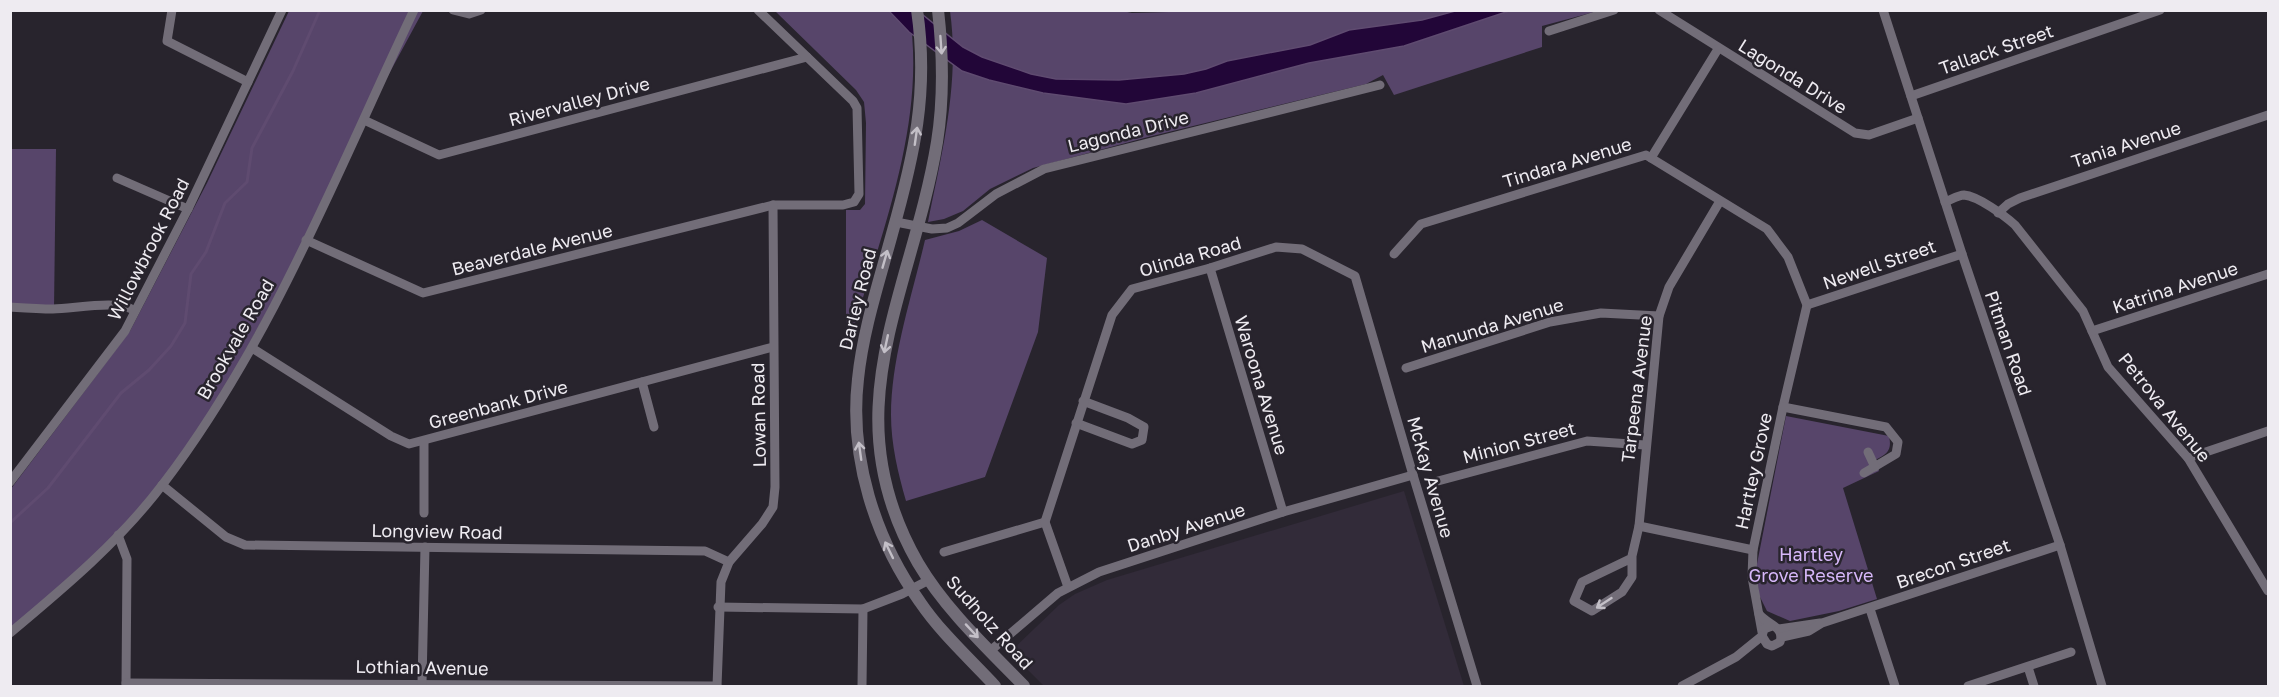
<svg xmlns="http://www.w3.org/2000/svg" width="2279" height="697" viewBox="0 0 2279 697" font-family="'Golos Text',sans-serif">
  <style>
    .built { fill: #322b39 }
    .green { fill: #57456a }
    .water { fill: #220638; stroke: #5f4b70; stroke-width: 1.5 }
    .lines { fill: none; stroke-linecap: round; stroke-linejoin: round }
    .stream { stroke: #5f4b70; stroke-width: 3 }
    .minor { stroke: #726d78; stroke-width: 9 }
    .secondary { stroke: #726d78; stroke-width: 12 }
    .oneway { stroke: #c3bfc7 }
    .labels { text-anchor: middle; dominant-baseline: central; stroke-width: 5; stroke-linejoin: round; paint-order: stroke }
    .street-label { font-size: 18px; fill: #eeebf1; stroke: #28242d }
    .park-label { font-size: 18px; fill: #d7b8fa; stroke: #28242d }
  </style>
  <rect width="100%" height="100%" fill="#28242d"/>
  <!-- built -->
  <path class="built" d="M1404,491L1464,686H1044L1010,652L1059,605L1075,594L1107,580Z"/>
  <!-- green -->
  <g class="green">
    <path d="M1118,10L1132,13L1241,10L1598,11L1542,26V47L1394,95L1383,75L1366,84L1148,137L1033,168L990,189L963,211L944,219L928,222C942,152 960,83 950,11Z"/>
    <path d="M289,11H423L364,120L306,240L203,428L118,535L11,632L10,490L130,331L207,183Z"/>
    <path d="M775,11H909C927,117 884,226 854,327L846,345V210H860L865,204L866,123L864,102L856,90Z"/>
    <path d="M11,149H56L54,309L11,307Z"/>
    <path d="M982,220L1047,258L1038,332L985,477L906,501C898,473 891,444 891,415C891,358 912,296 925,240L959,231Z"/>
    <path d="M1786,416L1889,436C1892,450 1888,454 1875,460L1879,471L1843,488L1877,599L1839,611L1790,621L1767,611L1759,595L1756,569Z"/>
  </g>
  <!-- water -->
  <path class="water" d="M889,11H918L963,47L982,57L1031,74L1056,79L1119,80L1184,74L1206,69L1227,61L1310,45L1349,30L1422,20L1455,11H1509L1404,46L1309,63L1196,93L1126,104L1043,93L989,80L962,71L909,32Z"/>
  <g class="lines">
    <!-- stream -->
    <path class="stream" d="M10,523L48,488L121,393L149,370L171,346L185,323L191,274L206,252L225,203L247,182L252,148L293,71L320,10"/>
    <!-- minor -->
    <g class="minor">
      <path d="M172,10L167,41L248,82"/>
      <path d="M453,10L469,14L481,10"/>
      <path d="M1659,10L1855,133L1869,135L1918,118"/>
      <path d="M1883,10L1962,254L2060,545L2102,686"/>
      <path d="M1549,31L1614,10"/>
      <path d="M1911,96L2160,10"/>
      <path d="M364,120L439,155L807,57"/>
      <path d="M1651,158L1718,49"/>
      <path d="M117,178L188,209"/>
      <path d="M1945,202C1951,200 1958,195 1964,195C1978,196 2005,216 2015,225L2083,311L2108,367L2188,458L2268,591"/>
      <path d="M1998,213L2008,204L2020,198L2268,115"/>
      <path d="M896,222L932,229L947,228L958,223L996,194L1044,169L1380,85"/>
      <path d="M306,240L423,293L773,205H843L854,202L859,194L857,108L853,101L758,10"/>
      <path d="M1394,254L1421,224L1646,155L1767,229L1788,257L1807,305L1783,407L1753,550L1752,577L1762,632"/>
      <path d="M1210,268L1283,512"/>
      <path d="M1807,305L1962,254"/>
      <path d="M10,307C25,308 39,309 53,309C74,309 119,299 135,311"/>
      <path d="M2092,331L2268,274"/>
      <path d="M252,348L391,436L409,444L773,347"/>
      <path d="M1406,368L1550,322L1601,313L1659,316"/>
      <path d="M642,382L654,427"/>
      <path d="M1783,407L1886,427L1898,442L1896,454L1864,473"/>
      <path d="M1076,423L1132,444L1142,440L1144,427L1128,418L1083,401"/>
      <path d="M1868,452L1875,467"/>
      <path d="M2188,458L2268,431"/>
      <path d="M1438,481L1587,441L1645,445"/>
      <path d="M10,482L125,331L188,209L282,10"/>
      <path d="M162,485L226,537L245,545L705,551L729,562"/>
      <path d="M424,513V441"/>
      <path d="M1639,526L1753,550"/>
      <path d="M118,535L127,559L126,686"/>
      <path d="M944,552L1045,522"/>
      <path d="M1632,558L1582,582L1574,601L1592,611L1622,592L1632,577V556L1639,526L1659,316L1669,287L1720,201"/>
      <path d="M1068,587L1045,522L1112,315L1132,289L1210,268L1276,247L1302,249L1355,276L1413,475L1477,686"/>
      <path d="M718,607L863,609L902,594L929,580"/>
      <path d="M1870,609L1895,686"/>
      <path d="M1759,614C1767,625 1785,626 1780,642L1772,646L1767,644L1762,636L1764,629L1772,626"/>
      <path d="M1779,629L1820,623"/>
      <path d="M10,633C65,587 120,541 163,484C272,341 337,172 414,10"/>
      <path d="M1782,637L1809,631L1822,623L2060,545"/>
      <path d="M990,651L1058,593L1099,572L1283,512L1413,475"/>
      <path d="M2028,667L2034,686"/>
      <path d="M126,683L717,686"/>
      <path d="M422,683L425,547"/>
      <path d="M717,686L721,582L729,562L762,524L773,507L775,487L773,205"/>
      <path d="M862,686L863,609"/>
      <path d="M1682,686L1736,657L1762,636"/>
      <path d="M1968,686L2071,652"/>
    </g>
    <!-- secondary -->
    <g class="secondary">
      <path d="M917,10C929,92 914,156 892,234C879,282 863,330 858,379C849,457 875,539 920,602C941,633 970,659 995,686"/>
      <path d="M938,10C943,54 944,98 937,142C912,294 830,410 918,563C945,609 987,648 1024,686"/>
    </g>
  </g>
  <!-- one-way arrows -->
  <defs><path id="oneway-shaft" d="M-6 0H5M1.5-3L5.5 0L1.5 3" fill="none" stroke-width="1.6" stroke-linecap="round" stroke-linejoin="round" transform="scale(1.5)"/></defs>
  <g class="oneway">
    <use href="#oneway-shaft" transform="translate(941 45) rotate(86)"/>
    <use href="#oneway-shaft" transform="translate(916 136) rotate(-82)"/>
    <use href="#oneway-shaft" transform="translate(885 259) rotate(-74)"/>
    <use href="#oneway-shaft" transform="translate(886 344) rotate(102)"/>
    <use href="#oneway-shaft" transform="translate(860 451) rotate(-98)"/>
    <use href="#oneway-shaft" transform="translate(889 550) rotate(-116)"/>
    <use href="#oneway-shaft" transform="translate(1604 603) rotate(147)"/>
    <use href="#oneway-shaft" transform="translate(972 631) rotate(47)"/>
  </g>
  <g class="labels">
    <!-- street labels -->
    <g class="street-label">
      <text transform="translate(1996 49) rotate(-19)">Tallack Street</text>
      <text transform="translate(1793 76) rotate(32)">Lagonda Drive</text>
      <text transform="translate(579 101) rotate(-15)">Rivervalley Drive</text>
      <text transform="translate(1128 131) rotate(-14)">Lagonda Drive</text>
      <text transform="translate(2126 144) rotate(-18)">Tania Avenue</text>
      <text transform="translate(1567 162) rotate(-17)">Tindara Avenue</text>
      <text transform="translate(148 249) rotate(-63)">Willowbrook Road</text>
      <text transform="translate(532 249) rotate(-14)">Beaverdale Avenue</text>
      <text transform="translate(1190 256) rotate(-16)">Olinda Road</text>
      <text transform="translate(1879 264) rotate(-19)">Newell Street</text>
      <text transform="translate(2175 287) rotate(-18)">Katrina Avenue</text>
      <text transform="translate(857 299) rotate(-76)">Darley Road</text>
      <text transform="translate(1492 325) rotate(-17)">Manunda Avenue</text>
      <text transform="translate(235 339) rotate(-60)">Brookvale Road</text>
      <text transform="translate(2009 343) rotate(71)">Pitman Road</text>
      <text transform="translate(1262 385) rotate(73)">Waroona Avenue</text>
      <text transform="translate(1636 389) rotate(-83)">Tarpeena Avenue</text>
      <text transform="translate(498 404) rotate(-15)">Greenbank Drive</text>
      <text transform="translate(2165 407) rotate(51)">Petrova Avenue</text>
      <text transform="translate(758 415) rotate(-91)">Lowan Road</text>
      <text transform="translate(1519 442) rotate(-15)">Minion Street</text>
      <text transform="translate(1753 471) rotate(-78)">Hartley Grove</text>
      <text transform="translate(1431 477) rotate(74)">McKay Avenue</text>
      <text transform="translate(1186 527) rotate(-18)">Danby Avenue</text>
      <text transform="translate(437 531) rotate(1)">Longview Road</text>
      <text transform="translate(1953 563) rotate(-19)">Brecon Street</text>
      <text transform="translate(990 622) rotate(48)">Sudholz Road</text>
      <text transform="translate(422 667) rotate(1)">Lothian Avenue</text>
    </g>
    <!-- park labels -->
    <g class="park-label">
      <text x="1811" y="554">Hartley<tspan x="1811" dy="21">Grove Reserve</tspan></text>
    </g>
  </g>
  <!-- border -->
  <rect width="2279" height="697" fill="none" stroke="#eeebf1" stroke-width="24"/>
</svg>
